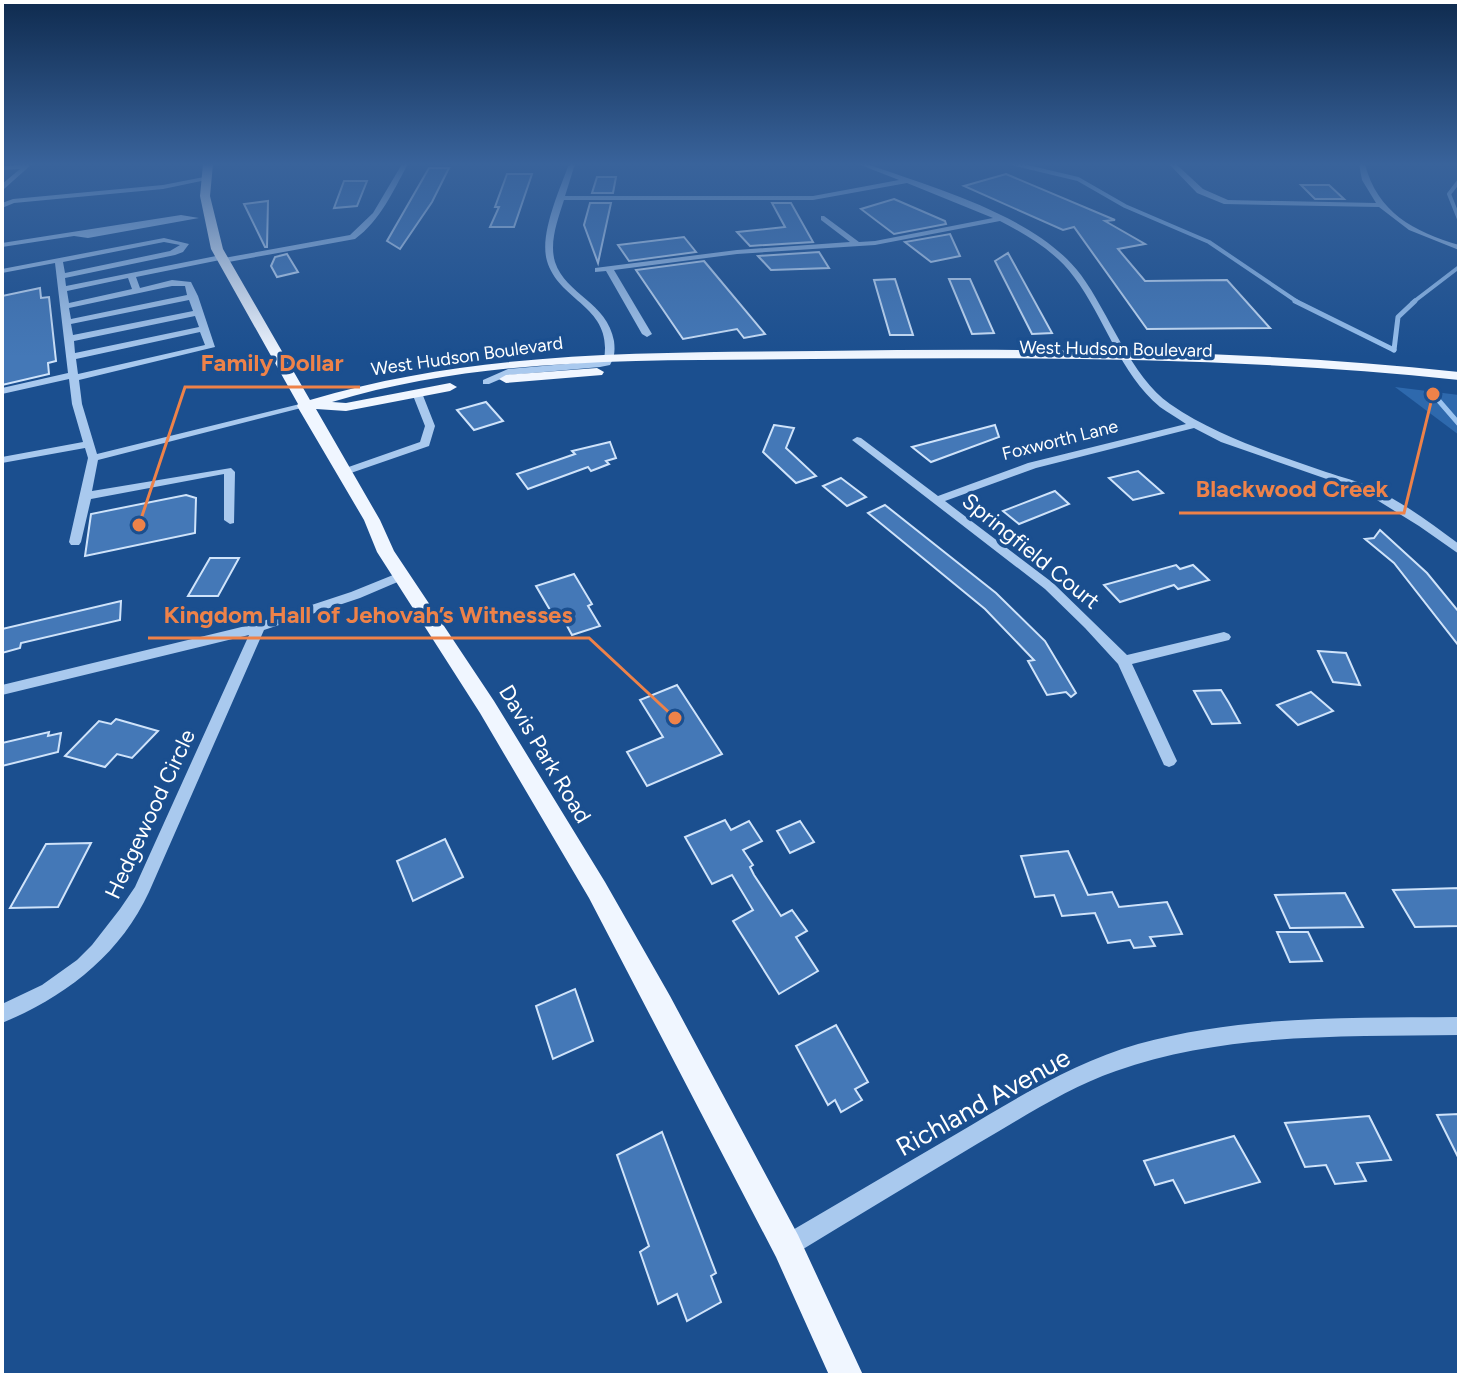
<svg xmlns="http://www.w3.org/2000/svg" width="1461" height="1377" viewBox="0 0 1461 1377" font-family="Figtree,sans-serif">
  <style>
    .green { fill: #2e69ad }
    .lines { fill: none; stroke-linecap: round; stroke-linejoin: round }
    .stream-far1 { stroke: #9cc4f0; stroke-width: 4 }
    .stream { stroke: #9cc4f0; stroke-width: 5 }
    .building { fill: #4478b7; stroke: #cfe3fa; stroke-width: 2 }
    .minor { fill: #a9c9ee; fill-rule: evenodd }
    .major { fill: #f0f6ff; fill-rule: evenodd }
    .labels { text-anchor: middle; dominant-baseline: central; stroke-width: 7; stroke-linejoin: round; paint-order: stroke }
    .far-street-label { font-size: 18px; fill: #fff; stroke: #1b4f8f }
    .street-label { font-size: 22px; fill: #fff; stroke: #1b4f8f }
    .near-street-label { font-size: 26px; fill: #fff; stroke: #1b4f8f }
    .leader { fill: none; stroke: #ee8249; stroke-width: 3 }
    .callout-dot { fill: #ee8249; stroke: #1b4f8f; stroke-width: 3 }
    .callout-label { font-size: 24px; text-anchor: middle; font-weight: bold; fill: #ee8249; stroke: #1b4f8f; stroke-width: 7; stroke-linejoin: round; paint-order: stroke }
  </style>
  <rect width="100%" height="100%" fill="#1b4f8f"/>
  <!-- green -->
  <path class="green" d="M1395,387L1459,395V435Z"/>
  <g class="lines">
    <!-- stream-far1 -->
    <g class="stream-far1">
      <path d="M1015,164L1078,179L1125,206L1209,242L1299,303"/>
      <path d="M1459,181L1449,194L1459,219"/>
      <path d="M1412,303L1459,267"/>
    </g>
    <!-- stream -->
    <g class="stream">
      <path d="M1295,301L1394,350"/>
      <path d="M1394,350L1398,317L1415,301"/>
      <path d="M1433,394L1459,424"/>
    </g>
  </g>
  <!-- building -->
  <g class="building">
    <path d="M429,168H449L432,202L400,249L387,241Z"/>
    <path d="M507,174H532L514,227H490L499,207H495Z"/>
    <path d="M1006,174L1115,220L1105,221L1145,244L1118,249L1145,281L1227,280L1270,328L1147,329L1074,227L1063,230L964,186Z"/>
    <path d="M597,177H616L613,193H592Z"/>
    <path d="M344,181H367L357,206L334,208Z"/>
    <path d="M1301,185H1329L1344,199H1315Z"/>
    <path d="M894,199L945,221L946,224L894,234L861,209Z"/>
    <path d="M268,201L267,247H265L244,204Z"/>
    <path d="M590,203H611L598,263L584,225Z"/>
    <path d="M772,203H791L813,242L750,246L737,232L785,227Z"/>
    <path d="M950,234L960,256L931,262L905,242Z"/>
    <path d="M684,237L696,252L629,261L618,245Z"/>
    <path d="M819,252L829,268L771,270L758,256Z"/>
    <path d="M1008,253L1052,333L1032,334L995,261Z"/>
    <path d="M287,254L298,272L277,277L271,266L275,257Z"/>
    <path d="M704,261L765,334L744,338L737,329L683,339L636,270Z"/>
    <path d="M895,279L913,335H890L874,280Z"/>
    <path d="M949,279H970L994,333L972,334Z"/>
    <path d="M40,288L41,298L49,297L56,361L48,363L49,374L2,385V296Z"/>
    <path d="M486,402L503,421L474,430L457,410Z"/>
    <path d="M774,425L794,428L786,448L816,476L796,483L763,452Z"/>
    <path d="M995,425L999,437L931,462L912,447Z"/>
    <path d="M610,442L616,458L606,461L609,464L591,471L588,467L528,489L517,474L575,454L572,451Z"/>
    <path d="M1138,471L1163,493L1133,500L1109,478Z"/>
    <path d="M841,478L866,497L847,506L823,486Z"/>
    <path d="M1055,491L1069,504L1019,524L1003,511Z"/>
    <path d="M186,495L196,498L195,533L85,556L91,514Z"/>
    <path d="M885,505L996,593L1045,641L1076,693L1071,697L1066,692L1047,695L1028,661L1034,660L985,609L868,513Z"/>
    <path d="M1380,530L1427,573L1459,612V646L1394,563L1365,539L1374,538Z"/>
    <path d="M210,558H239L218,596H188Z"/>
    <path d="M1176,565L1180,569L1193,565L1209,580L1178,589L1174,585L1120,602L1104,585Z"/>
    <path d="M574,574L592,604L588,606L600,626L572,635L560,613L553,615L536,586Z"/>
    <path d="M121,601L120,620L21,643L20,648L2,653V629Z"/>
    <path d="M1318,651L1346,653L1360,685L1333,682Z"/>
    <path d="M677,685L722,754L647,786L627,752L663,737L640,700Z"/>
    <path d="M1221,690L1229,703L1240,723L1212,724L1194,691Z"/>
    <path d="M1311,692L1333,711L1298,725L1277,705Z"/>
    <path d="M116,719L158,731L132,758L117,754L105,767L65,756L99,721L111,724Z"/>
    <path d="M49,732L48,736L61,733L58,752L2,766V743Z"/>
    <path d="M725,820L731,830L749,821L762,841L743,850L753,865L750,867L754,875L781,916L792,910L807,931L796,937L818,971L779,994L733,921L753,910L732,875L712,884L685,837Z"/>
    <path d="M800,821L814,842L790,853L777,831Z"/>
    <path d="M445,839L463,877L413,901L397,861Z"/>
    <path d="M91,843L58,907L10,908L46,844Z"/>
    <path d="M1068,851L1088,895L1112,892L1119,907L1167,902L1182,934L1150,937L1155,946L1134,948L1130,940L1108,943L1095,913L1062,916L1054,895L1035,897L1021,856Z"/>
    <path d="M1459,888V926L1415,927L1393,890Z"/>
    <path d="M1345,893L1363,927L1290,928L1275,895Z"/>
    <path d="M1277,932H1308L1322,961L1290,962Z"/>
    <path d="M575,989L593,1041L553,1059L536,1006Z"/>
    <path d="M836,1025L868,1082L855,1089L862,1100L841,1112L835,1100L828,1105L796,1046Z"/>
    <path d="M1459,1114V1159L1437,1115Z"/>
    <path d="M1369,1116L1391,1160L1357,1163L1366,1181L1335,1184L1326,1165L1305,1167L1285,1123Z"/>
    <path d="M662,1132L716,1273L711,1276L721,1302L687,1321L677,1294L658,1304L640,1252L649,1246L617,1155Z"/>
    <path d="M1234,1136L1260,1182L1185,1203L1173,1180L1155,1185L1144,1161Z"/>
  </g>
  <g class="lines">
    <!-- minor -->
    <g class="minor">
      <path d="M32,164L4,189L2,190V184L20,169L2,170V166Z"/>
      <path d="M402,164H408C393,191 381,220 355,239L223,263H220V260L136,277L140,288L172,280L191,282L198,296L215,347L79,380L82,404L97,454L304,403L309,406L98,460L92,491L231,468L235,472L234,523L230,524L224,520V474L91,499L81,542L79,545H71L69,542L88,458L85,448L2,463V457L83,442L72,404L69,379L2,394V388L68,373L55,263L2,273V269L164,238L189,244L183,252L175,255L65,278L66,286L221,255H224V258L350,235L373,213ZM164,242L180,245L170,251L65,273L63,262ZM128,278L132,289L69,303L67,291ZM172,286H185L187,295L71,319L69,308ZM189,300L193,311L73,335L71,324ZM195,316L199,327L75,353L74,341ZM200,332L205,345L78,374L76,359Z"/>
      <path d="M569,164H575L565,196H813L899,180L858,164H867C934,188 1037,216 1081,275C1109,313 1131,377 1170,404C1218,437 1272,453 1326,472C1341,477 1358,481 1372,488C1403,502 1432,524 1459,544V554L1419,526L1364,492L1221,442L1194,428L1036,468L945,501L1053,583L1127,655L1224,632L1229,634L1231,637L1229,640L1132,664L1177,761L1174,765L1169,767L1164,765L1118,664L1085,628L1045,589L852,440L857,437L861,438L938,496L1028,463L1186,424C1178,418 1168,413 1160,407C1120,374 1105,318 1074,277C1056,252 1027,235 1000,221L875,245L737,254L614,270L652,334L647,337L642,334L606,271L595,272V268L737,250L850,242L821,220V216H824L859,242L875,241L993,218L907,183L813,200H564C558,219 549,242 555,262C566,295 607,302 614,341C615,350 615,357 610,365L600,367L510,375L489,384H483V380L508,369L600,361L604,359C613,306 559,302 547,261C539,234 560,189 569,164Z"/>
      <path d="M1169,164H1176L1203,189L1228,200L1376,203L1362,180L1359,164H1365C1377,212 1414,232 1459,245V250L1409,230L1379,207L1224,204L1197,193Z"/>
      <path d="M204,177L206,180L163,189L14,203L2,208V203L13,199L163,185Z"/>
      <path d="M181,215L199,218L88,238L74,236L2,247V243Z"/>
      <path d="M417,390L422,393L435,426L429,446L348,474H340V470L420,442L425,426L412,393Z"/>
      <path d="M403,571L407,572L409,575L407,578L360,598L264,630L149,892C120,955 65,997 2,1023V1004L42,985L77,960L92,945L120,909L135,887L249,635L2,695V685L254,624L351,592Z"/>
      <path d="M1459,1017V1035C1345,1037 1225,1032 1116,1071C1067,1088 1022,1118 977,1144C916,1181 855,1217 795,1254L787,1257L779,1254L776,1246L779,1238C839,1203 898,1168 958,1133C1015,1099 1073,1063 1138,1044C1242,1015 1352,1018 1459,1017Z"/>
    </g>
    <!-- major -->
    <g class="major">
      <path d="M203,164H213L210,196L223,249L310,400C477,350 647,353 819,351C1033,348 1246,349 1459,372V380C1243,357 1029,357 812,359C652,361 488,355 332,402L346,403L450,383L457,387L450,391L346,411L316,409L380,520L394,551L494,701L605,882L670,996L798,1235L863,1375H829L776,1257L589,898L480,713L377,552L364,520L297,406L298,404L211,249L200,196Z"/>
      <path d="M597,368L604,372L602,375L506,383L499,379L506,375Z"/>
    </g>
  </g>
  <!-- sky -->
  <linearGradient id="sky" x2="0" y2="1"><stop stop-color="#0f2b4f"/><stop offset="0.46" stop-color="#39639b"/><stop offset="1" stop-color="#39639b" stop-opacity="0"/></linearGradient>
  <rect width="1461" height="357" fill="url(#sky)"/>
  <g class="labels">
    <!-- far-street labels -->
    <g class="far-street-label">
      <text transform="translate(1116 349) rotate(1)">West Hudson Boulevard</text>
      <text transform="translate(467 356) rotate(-8)">West Hudson Boulevard</text>
      <text transform="translate(1060 440) rotate(-14)">Foxworth Lane</text>
    </g>
    <!-- street labels -->
    <g class="street-label">
      <text transform="translate(1031 551) rotate(39)">Springfield Court</text>
      <text transform="translate(545 754) rotate(59)">Davis Park Road</text>
      <text transform="translate(150 814) rotate(-65)">Hedgewood Circle</text>
    </g>
    <!-- near-street labels -->
    <g class="near-street-label">
      <text transform="translate(983 1102) rotate(-29)">Richland Avenue</text>
    </g>
  </g>
  <!-- callouts -->
  <path class="leader" d="M139 525L185 387H360M1433 394L1404 513H1179M675 718L589 638H148"/>
  <g class="callout-dot">
    <circle cx="139" cy="525" r="8"/>
    <circle cx="1433" cy="394" r="8"/>
    <circle cx="675" cy="718" r="8"/>
  </g>
  <g class="callout-label">
    <text x="272" y="371">Family Dollar</text>
    <text x="1292" y="497">Blackwood Creek</text>
    <text x="368" y="623">Kingdom Hall of Jehovah’s Witnesses</text>
  </g>
  <!-- border -->
  <rect width="1461" height="1377" fill="none" stroke="#ffffff" stroke-width="8"/>
</svg>
